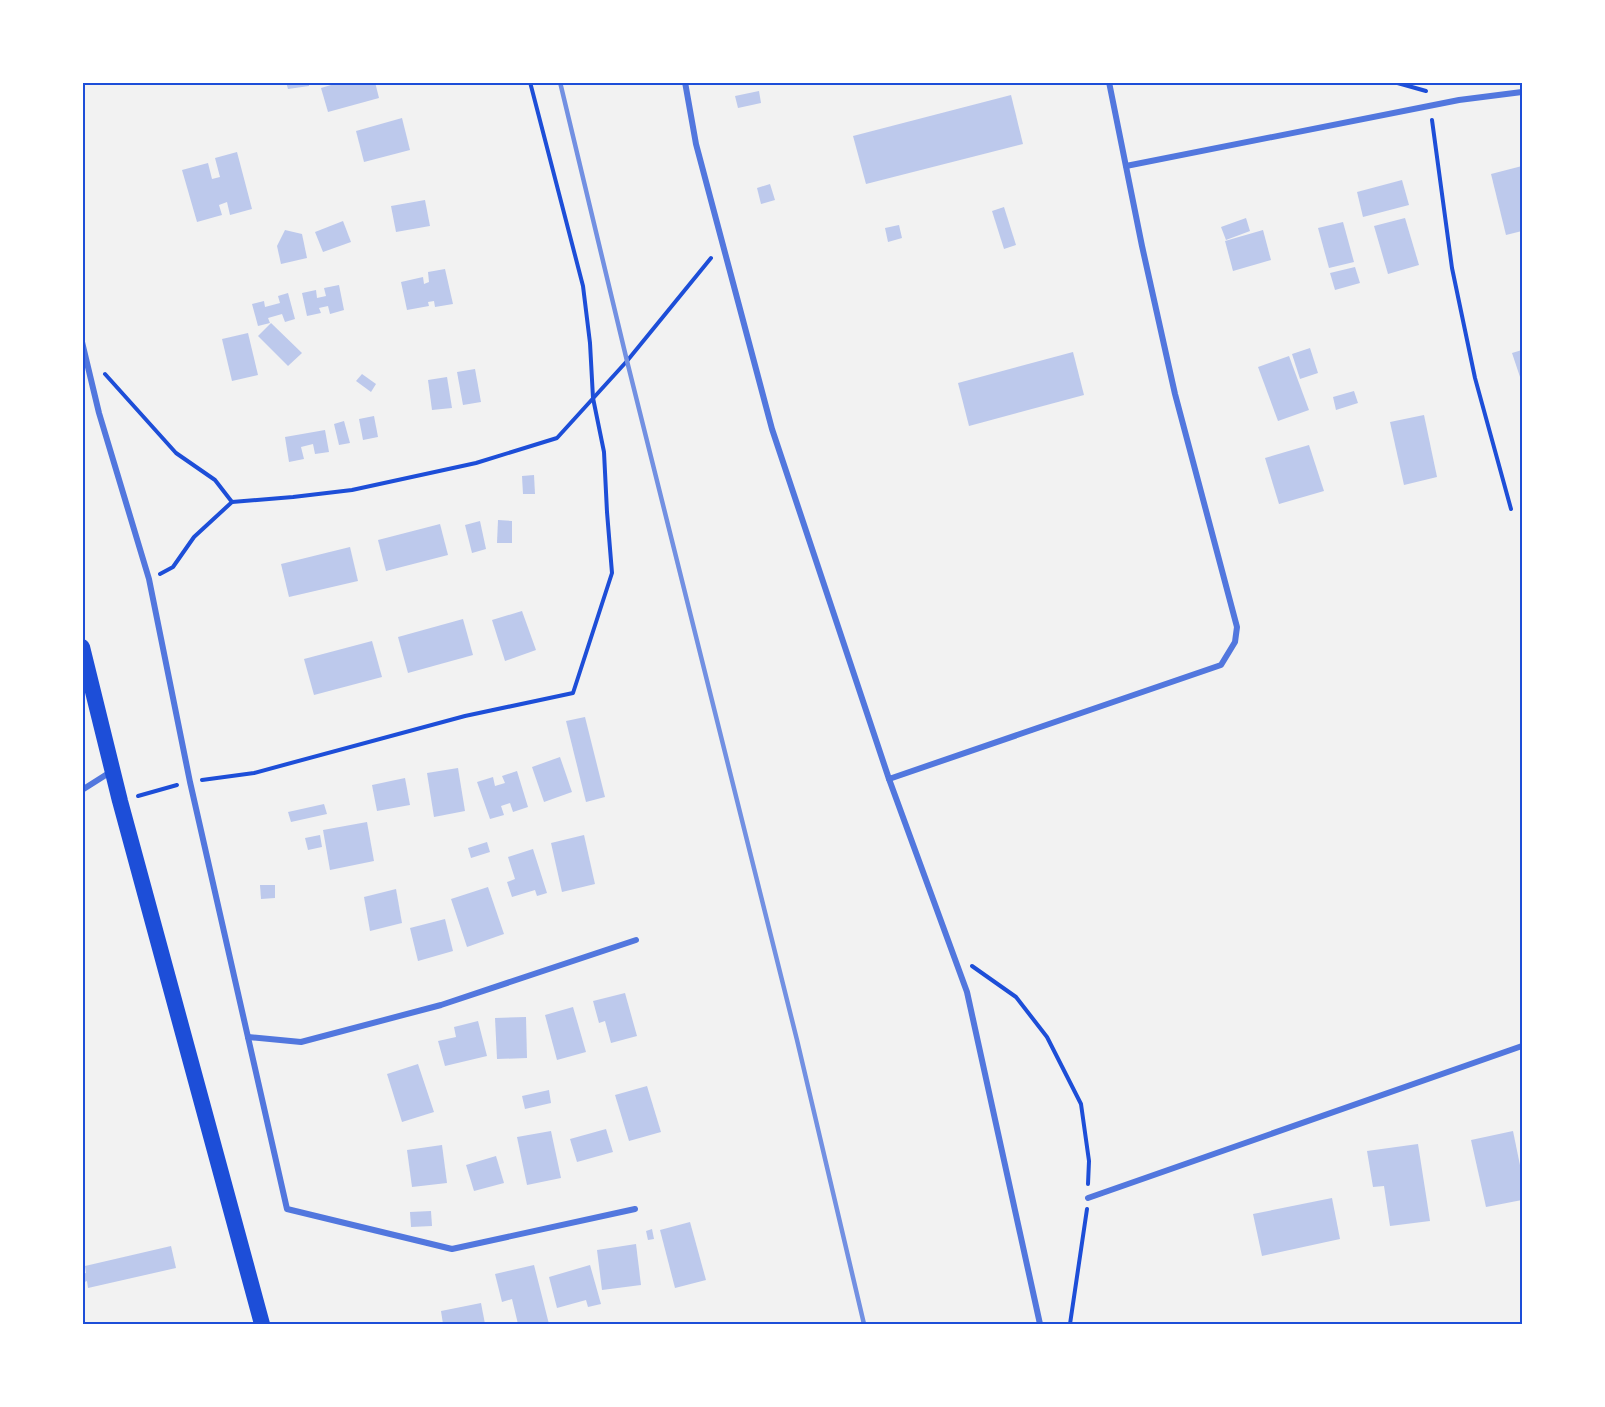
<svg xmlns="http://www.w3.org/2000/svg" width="1605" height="1407" viewBox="0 0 1605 1407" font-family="'Work Sans',sans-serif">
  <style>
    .building { fill: #bdc9ec }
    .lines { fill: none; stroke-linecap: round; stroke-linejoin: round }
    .path { stroke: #1d4ed8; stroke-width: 4 }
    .minor { stroke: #5277de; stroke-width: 6 }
    .trunk { stroke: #1d4ed8; stroke-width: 16 }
    .rail { stroke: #7290e2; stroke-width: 4.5 }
    .neatline { fill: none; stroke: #1d4ed8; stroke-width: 2 }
  </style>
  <rect width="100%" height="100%" fill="#f2f2f2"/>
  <!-- building -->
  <g class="building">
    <path d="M286,82H309V86L288,89Z"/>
    <path d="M341,82H375L379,98L328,112L321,88Z"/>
    <path d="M759,91L761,103L738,108L735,96Z"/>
    <path d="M1011,95L1023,144L866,184L853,136Z"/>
    <path d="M402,118L410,150L364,162L356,131Z"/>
    <path d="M237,152L252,209L230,215L227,202L219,205L222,215L197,222L182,170L208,163L212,179L220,177L215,158Z"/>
    <path d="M1522,166V231L1506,235L1491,174Z"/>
    <path d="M1402,180L1409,205L1363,217L1357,192Z"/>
    <path d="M770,184L775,200L761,204L757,188Z"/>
    <path d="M425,200L430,226L396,232L391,206Z"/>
    <path d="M1004,207L1016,245L1004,249L992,211Z"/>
    <path d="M1246,218L1250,231L1226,240L1221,227Z"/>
    <path d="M1405,218L1419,265L1388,274L1374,226Z"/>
    <path d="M343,221L351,242L323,252L315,232Z"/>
    <path d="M1343,222L1354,262L1329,268L1318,228Z"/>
    <path d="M899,225L902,238L888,242L885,228Z"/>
    <path d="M285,230L302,234L307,258L281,264L277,246Z"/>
    <path d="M1263,230L1271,260L1233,271L1225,241Z"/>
    <path d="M1355,267L1360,283L1335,290L1330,273Z"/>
    <path d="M445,269L453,304L435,307L434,301L428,302L429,306L407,310L401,282L423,277L424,284L429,282L428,272Z"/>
    <path d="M339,285L344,310L330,314L328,306L319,308L321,313L307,316L302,293L316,290L317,298L326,296L324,288Z"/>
    <path d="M288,293L295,319L285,322L282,314L268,318L270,323L258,326L252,304L264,301L265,307L280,303L278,296Z"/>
    <path d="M271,323L302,353L288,366L258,336Z"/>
    <path d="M248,333L258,375L232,381L222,339Z"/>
    <path d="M1310,348L1318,373L1300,379L1292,354Z"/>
    <path d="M1522,350V383L1512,353Z"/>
    <path d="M1073,352L1084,395L969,426L958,383Z"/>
    <path d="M1289,356L1309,410L1278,421L1258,367Z"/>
    <path d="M475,369L481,402L463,405L457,372Z"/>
    <path d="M362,374L376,384L371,392L356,381Z"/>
    <path d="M447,377L452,408L432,410L428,380Z"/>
    <path d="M1354,391L1358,403L1336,410L1333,397Z"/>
    <path d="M1424,415L1437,477L1404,485L1390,422Z"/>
    <path d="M374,416L378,437L363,440L359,419Z"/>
    <path d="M344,421L350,443L339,445L334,424Z"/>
    <path d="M325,430L329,452L315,454L313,444L301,447L304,459L289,462L285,437Z"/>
    <path d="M1309,445L1324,491L1279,504L1265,458Z"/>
    <path d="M534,475L535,494H523L522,476Z"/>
    <path d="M498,520L512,521V543H497Z"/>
    <path d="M480,521L486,549L472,553L465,525Z"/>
    <path d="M440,524L448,555L386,571L378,540Z"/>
    <path d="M350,547L358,581L289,597L281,564Z"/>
    <path d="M522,611L536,650L505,661L492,620Z"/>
    <path d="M463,619L473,655L408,673L398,637Z"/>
    <path d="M372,641L382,677L314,695L304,659Z"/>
    <path d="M585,717L605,797L586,802L566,721Z"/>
    <path d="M560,757L572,792L544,802L532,767Z"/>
    <path d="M458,768L465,811L434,817L427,773Z"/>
    <path d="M517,771L528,807L513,812L510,803L501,806L504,815L490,819L477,782L493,777L495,786L505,783L502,776Z"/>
    <path d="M405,778L410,805L377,811L372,785Z"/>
    <path d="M324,804L327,814L291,822L288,812Z"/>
    <path d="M367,822L374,861L330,870L323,830Z"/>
    <path d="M320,835L322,847L308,850L305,838Z"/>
    <path d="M584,835L595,884L562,892L551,843Z"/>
    <path d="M487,842L490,852L471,858L468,848Z"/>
    <path d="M533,849L547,893L537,896L535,890L512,897L507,882L515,879L508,857Z"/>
    <path d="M260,885H275V898L261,899Z"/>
    <path d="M488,887L504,934L467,947L451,899Z"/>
    <path d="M396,889L402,923L370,931L364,897Z"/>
    <path d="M445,919L453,951L418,961L410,928Z"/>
    <path d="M625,993L637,1036L611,1043L605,1021L599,1023L593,1001Z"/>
    <path d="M573,1007L586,1052L557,1060L545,1015Z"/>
    <path d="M526,1017L527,1058L497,1059L495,1018Z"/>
    <path d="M478,1021L487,1056L445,1066L438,1041L456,1037L454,1027Z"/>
    <path d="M418,1064L434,1112L402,1122L387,1074Z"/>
    <path d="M647,1086L661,1132L629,1141L615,1095Z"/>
    <path d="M549,1090L551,1103L525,1109L522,1096Z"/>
    <path d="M606,1129L613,1152L577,1162L570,1139Z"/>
    <path d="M551,1131L561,1178L527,1185L517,1137Z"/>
    <path d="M1513,1131L1522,1175V1200L1486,1207L1471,1140Z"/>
    <path d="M1418,1144L1430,1221L1390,1226L1384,1186L1373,1187L1367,1151Z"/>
    <path d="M442,1145L447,1183L412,1187L407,1150Z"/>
    <path d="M496,1156L504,1183L474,1191L466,1165Z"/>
    <path d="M1332,1198L1340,1239L1262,1256L1253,1214Z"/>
    <path d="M431,1211L432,1226L411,1227L410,1212Z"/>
    <path d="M690,1222L706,1280L675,1288L660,1230Z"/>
    <path d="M652,1229L654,1239L648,1240L646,1231Z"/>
    <path d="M636,1244L641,1285L602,1290L597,1250Z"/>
    <path d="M171,1246L176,1268L88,1288L87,1281L82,1283V1274L86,1273L85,1266Z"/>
    <path d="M534,1265L549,1324H518L512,1299L502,1302L495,1274Z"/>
    <path d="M590,1265L601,1304L588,1307L586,1300L557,1308L549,1277Z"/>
    <path d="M481,1303L485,1324H443L441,1311Z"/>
  </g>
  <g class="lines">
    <!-- path -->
    <g class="path">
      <path d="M1394,82L1426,91"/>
      <path d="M1432,120L1452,268L1475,378L1511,509"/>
      <path d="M105,374L176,453L215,480L232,502L293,497L352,490L476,463L557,438L627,361L711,258"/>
      <path d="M160,574L173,567L194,537L232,502"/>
      <path d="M202,780L254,773L465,716L573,693L612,573L607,512L604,452L593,398L590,343L583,286L530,82"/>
      <path d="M138,796L177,785"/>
      <path d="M972,966L1016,997L1047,1037L1081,1104L1089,1161L1088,1184"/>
      <path d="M1070,1324L1087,1209"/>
    </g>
    <!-- minor -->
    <g class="minor">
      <path d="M685,82L696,144L772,429L889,779L1221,665L1235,642L1237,627L1175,394L1142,246L1109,82"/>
      <path d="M1126,166L1459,100L1522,92"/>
      <path d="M82,342L99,413L149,579L190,782L287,1209L452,1249L635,1209"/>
      <path d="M889,779L967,992L1040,1324"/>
      <path d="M82,790L112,771"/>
      <path d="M248,1037L301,1042L441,1005L636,940"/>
      <path d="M1088,1198L1522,1046"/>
    </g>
    <!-- trunk -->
    <path class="trunk" d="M82,647L120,801L262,1324"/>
    <!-- rail -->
    <path class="rail" d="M560,82L627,361L797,1040L864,1324"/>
  </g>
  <!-- border -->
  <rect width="1605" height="1407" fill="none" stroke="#ffffff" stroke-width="168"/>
  <rect x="84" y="84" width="1437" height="1239" class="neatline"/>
</svg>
